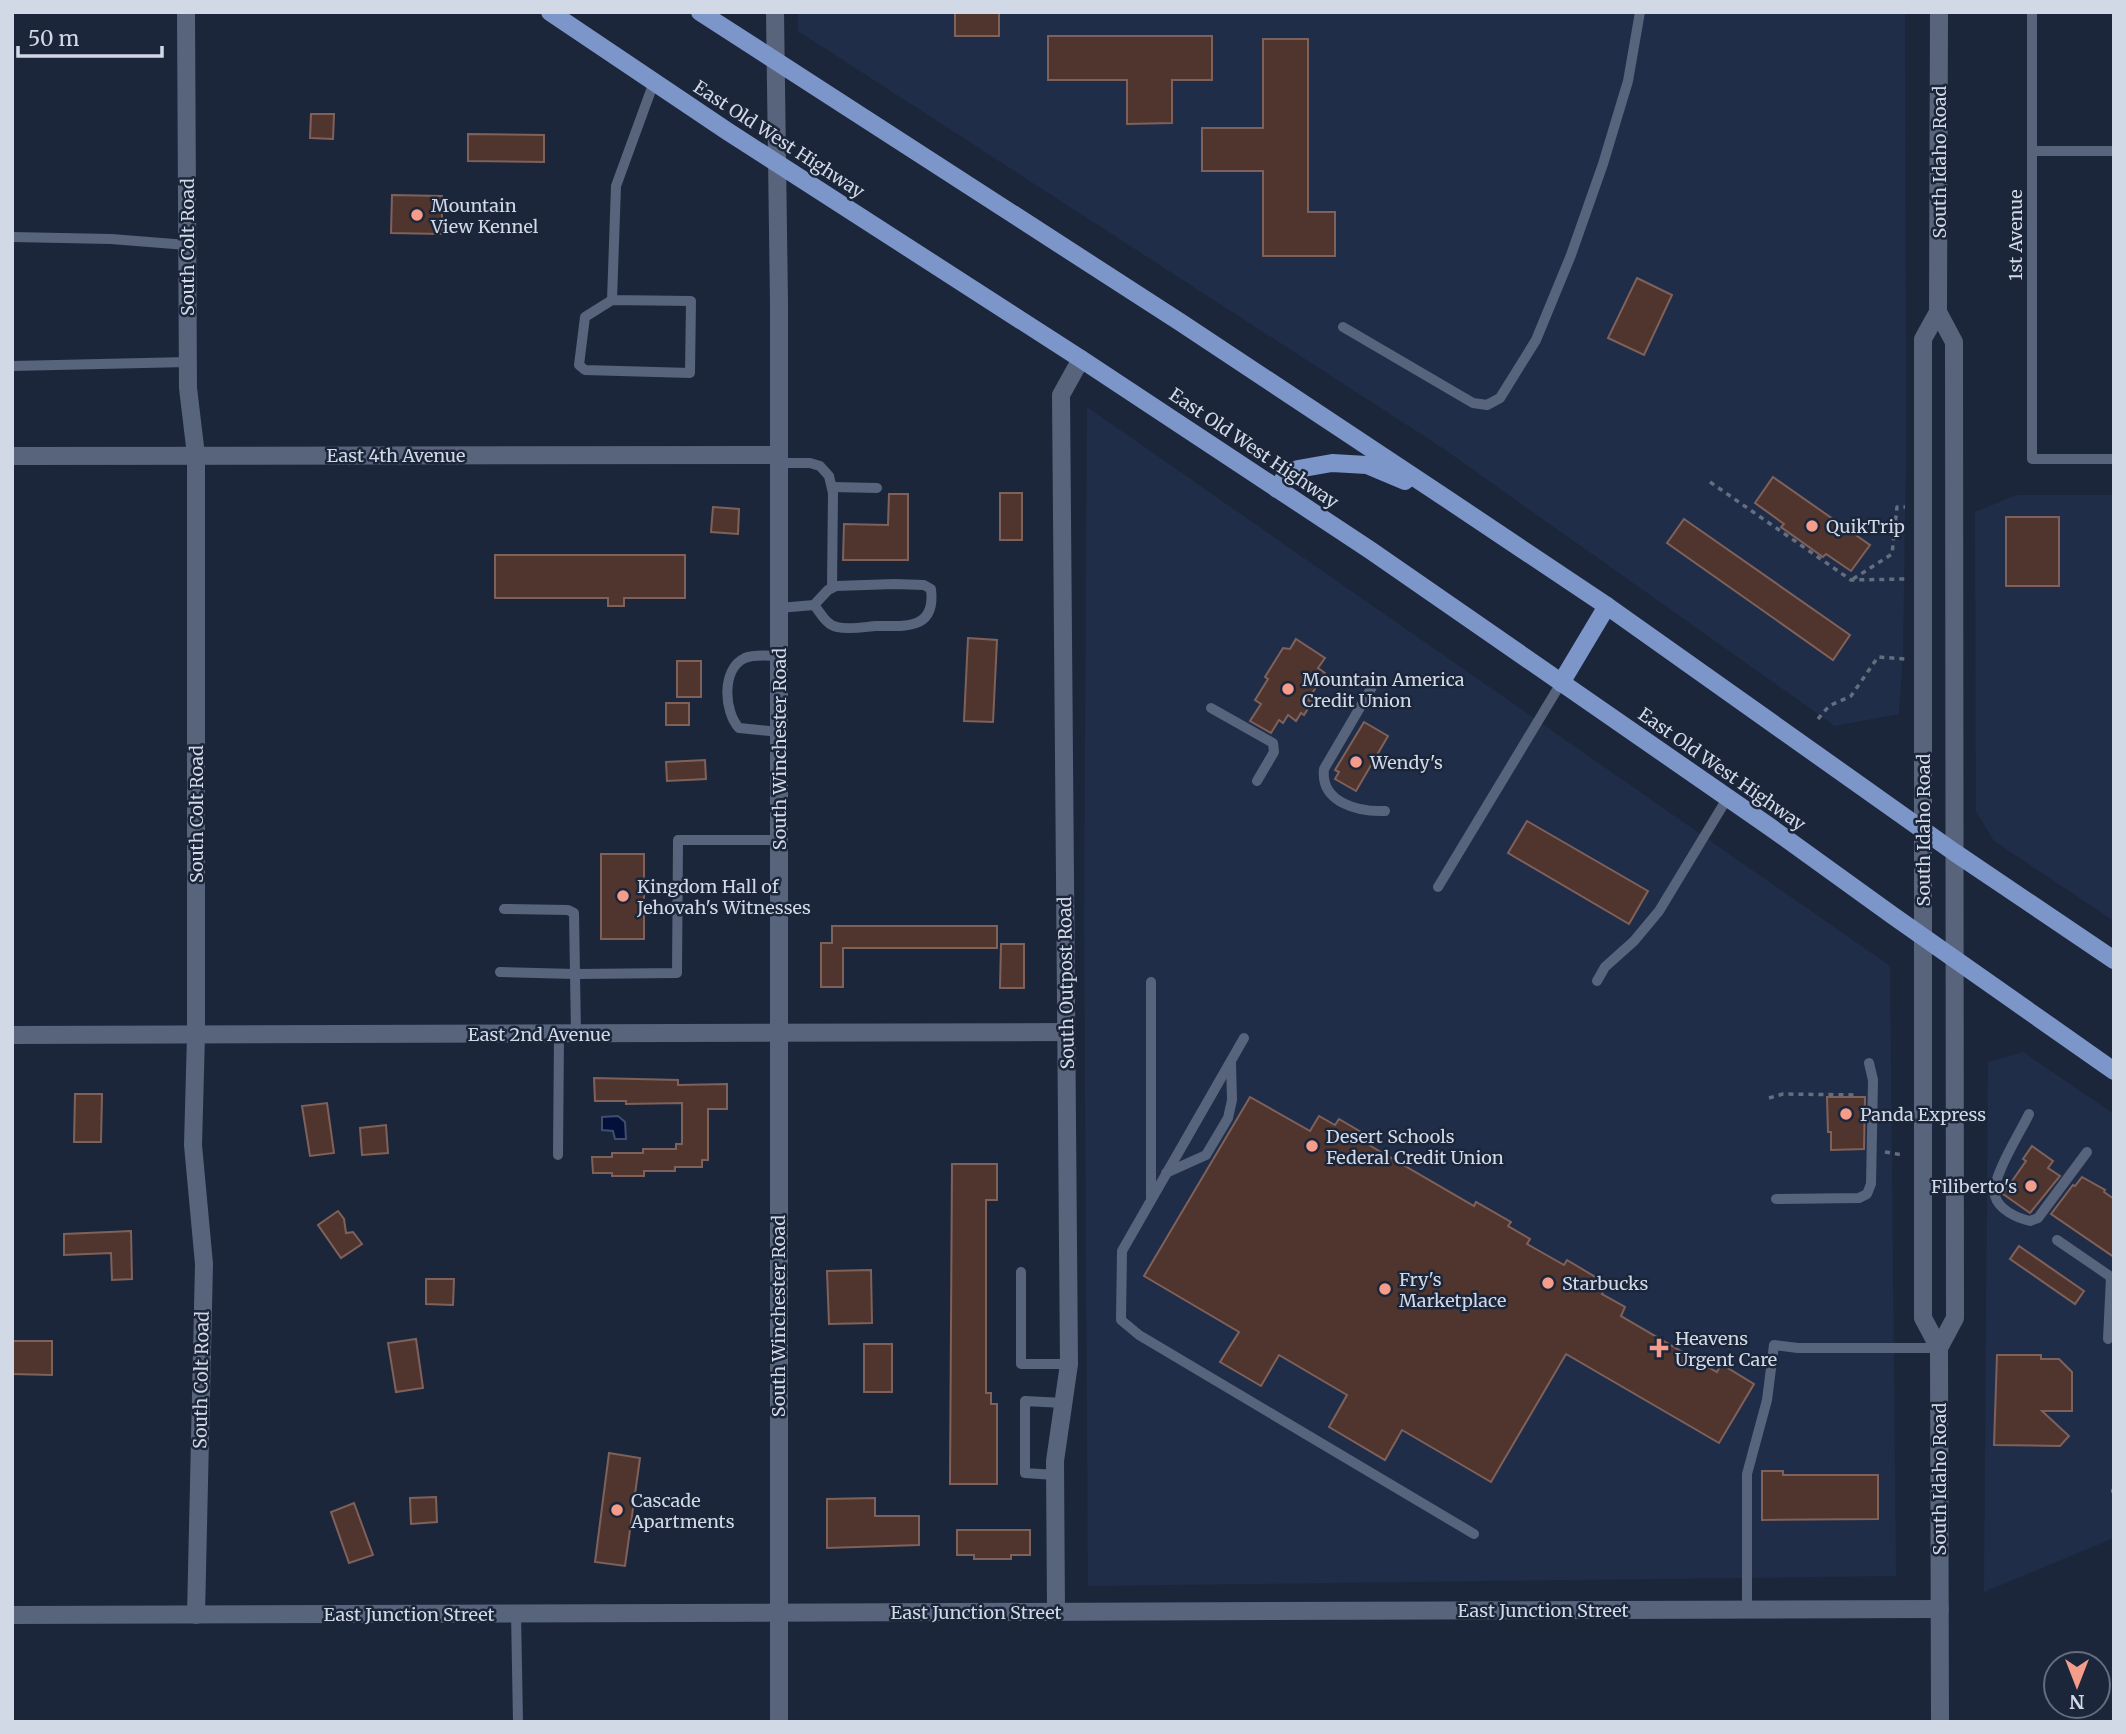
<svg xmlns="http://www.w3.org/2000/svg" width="2126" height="1734" viewBox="0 0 2126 1734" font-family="Merriweather,serif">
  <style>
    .built { fill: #202d48 }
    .water { fill: #03113a; stroke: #414d6e; stroke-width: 2 }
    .building { fill: #50352f; stroke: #7f615a; stroke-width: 2 }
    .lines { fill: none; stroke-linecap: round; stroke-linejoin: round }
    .path { stroke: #656e7f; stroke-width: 3.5; stroke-dasharray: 5 5; stroke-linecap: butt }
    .lane { stroke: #57647c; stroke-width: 10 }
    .street { stroke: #57647c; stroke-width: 18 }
    .secondary { stroke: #57647c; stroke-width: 18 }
    .primary { stroke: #7d96c9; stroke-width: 18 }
    .poi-dot { fill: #f49d8b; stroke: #1c263a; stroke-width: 2.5 }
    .labels { text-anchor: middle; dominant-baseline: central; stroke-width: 5; stroke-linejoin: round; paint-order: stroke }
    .street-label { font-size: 18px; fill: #d1d8e6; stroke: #1c263a }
    .poi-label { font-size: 18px; fill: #d1d8e6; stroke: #1c263a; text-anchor: start }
  </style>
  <rect width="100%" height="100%" fill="#1c263a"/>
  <!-- built -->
  <g class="built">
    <path d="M798,12H1905L1906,451L1903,652L1899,714L1835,726L1441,447L798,31Z"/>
    <path d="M1087,407L1890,966L1896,1576L1088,1586L1084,921Z"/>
    <path d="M2017,495H2114V921L1994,841L1976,811L1975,512Z"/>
    <path d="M2023,1052L2114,1114V1538L1984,1592L1988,1062Z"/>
  </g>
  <!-- water -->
  <path class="water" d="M618,1116L625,1122L626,1139H615L613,1131L602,1130V1117Z"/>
  <!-- building -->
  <g class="building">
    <rect x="955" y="12" width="44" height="24"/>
    <path d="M1048,36H1212V80H1172V123L1127,124V80H1048Z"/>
    <path d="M1263,39H1308V212H1335V256H1263V171H1202V128H1263Z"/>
    <path d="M311,114H334L333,139L310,138Z"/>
    <path d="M468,134L544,135V162L468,161Z"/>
    <path d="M392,195L442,196V234L391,233Z"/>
    <path d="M1637,278L1672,295L1644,355L1608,338Z"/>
    <path d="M1773,477L1870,545L1851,571L1826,554L1823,557L1781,527L1784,524L1755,503Z"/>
    <rect x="1000" y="493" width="22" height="47"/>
    <path d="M889,494H908V560H843L844,524L888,525Z"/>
    <path d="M713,507L739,509L738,534L711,532Z"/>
    <rect x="2006" y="517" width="53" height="69"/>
    <path d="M1684,519L1850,635L1833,660L1667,543Z"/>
    <path d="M495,555H685V598H624V606H608V598H495Z"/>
    <path d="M968,638L997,640L993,722L964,721Z"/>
    <path d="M1296,639L1325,658L1318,668L1325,673L1308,700L1312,702L1304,715L1301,713L1296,721L1288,715L1283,723L1279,720L1271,733L1250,721L1261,704L1255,700L1268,679L1265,677L1283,648L1290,649Z"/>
    <rect x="677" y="661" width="24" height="36"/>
    <rect x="666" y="703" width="23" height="22"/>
    <path d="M1364,722L1388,736L1356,791L1335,779L1339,772L1335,770Z"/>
    <path d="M705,760L706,779L667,781L666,762Z"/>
    <path d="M1527,821L1648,891L1629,924L1508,853Z"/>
    <rect x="601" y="854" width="43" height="85"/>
    <path d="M832,926H997V948H843V987H821V943H832Z"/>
    <path d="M1001,944H1024V988H1000Z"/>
    <path d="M594,1078L678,1080V1085L727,1084V1109H708V1160H702V1167H675V1171H644V1176H612V1173H593L592,1157H612V1153H643V1149H676V1144H682V1103L626,1104V1101H595Z"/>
    <path d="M75,1094H102L101,1142H74Z"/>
    <path d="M1250,1097L1310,1131L1319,1116L1335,1125L1339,1119L1373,1139L1369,1145L1474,1206L1476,1202L1511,1222L1508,1226L1530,1239L1527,1244L1564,1265L1567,1260L1607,1284L1602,1294L1625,1307L1621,1316L1717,1372L1721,1364L1754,1384L1719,1443L1566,1354L1491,1482L1402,1430L1385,1460L1329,1427L1347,1395L1279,1355L1261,1386L1220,1362L1239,1332L1144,1276Z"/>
    <path d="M1827,1097H1865L1864,1149L1831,1150V1132H1828Z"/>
    <path d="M327,1103L334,1153L310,1156L302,1106Z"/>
    <path d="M386,1125L388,1153L362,1155L360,1128Z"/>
    <path d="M2032,1146L2053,1161L2048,1168L2060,1176L2030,1213L2003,1194L2026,1161L2023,1159Z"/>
    <path d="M952,1164H997V1200H986V1393H991V1404H997V1484H950Z"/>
    <path d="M2082,1177L2105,1190L2104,1192L2114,1199V1257L2051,1214L2073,1185L2075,1186Z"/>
    <path d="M338,1211L344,1219L346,1233L353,1232L362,1244L341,1258L318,1225Z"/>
    <path d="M131,1231L132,1279L112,1280L111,1253L64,1255V1234Z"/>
    <path d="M2019,1246L2084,1291L2075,1304L2010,1259Z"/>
    <path d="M871,1270L872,1323L829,1324L827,1271Z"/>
    <path d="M426,1279H454L453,1305L426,1304Z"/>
    <path d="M416,1339L423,1388L396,1392L388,1343Z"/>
    <path d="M12,1341H52V1375L12,1374Z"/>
    <rect x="864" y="1344" width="28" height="48"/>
    <path d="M1997,1355H2041V1359H2059L2072,1372V1411H2042L2069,1436L2060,1446L1994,1445Z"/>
    <path d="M609,1453L640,1458L625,1566L595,1562Z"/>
    <path d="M1762,1471H1783V1475H1878V1519L1762,1520Z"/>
    <path d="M436,1497L437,1522L411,1524L410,1498Z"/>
    <path d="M875,1498V1516H919V1545L827,1548V1499Z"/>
    <path d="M354,1503L373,1555L349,1563L331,1512Z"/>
    <path d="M957,1530H1030V1555H1011V1559H974V1555H957Z"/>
  </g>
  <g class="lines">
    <!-- path -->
    <g class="path">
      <path d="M1710,482L1851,580L1906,579"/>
      <path d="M1853,579L1892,554L1897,507H1905"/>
      <path d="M1818,719L1829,706L1851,696L1878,657L1905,659"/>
      <path d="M1769,1098L1783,1094L1858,1095"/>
      <path d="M1885,1152L1903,1155"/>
      <path d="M2111,1491H2114"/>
    </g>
    <!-- lane -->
    <g class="lane">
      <path d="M2032,12V459H2114"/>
      <path d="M2032,151H2114"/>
      <path d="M12,237L111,239L187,245"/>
      <path d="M612,300L691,301L690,373L585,370L579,365L585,317L612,300L616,186L654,82"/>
      <path d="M1343,327L1473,403L1487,405L1500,398L1536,340L1571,255L1603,164L1628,81L1640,12"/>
      <path d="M12,366L188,362"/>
      <path d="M779,463H810L820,466L829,476L833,493L832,588"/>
      <path d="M832,487L877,488"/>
      <path d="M779,608L814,605C821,613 826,625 837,627C849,630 864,627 876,626C906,626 936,630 931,589L924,585L894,584L836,586L828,590L814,605"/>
      <path d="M779,656C768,656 755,654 745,658C721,669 724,712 739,728L779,732"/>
      <path d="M1372,687L1324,769C1320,803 1359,812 1385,811"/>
      <path d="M1211,708L1273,743L1274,752L1257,781"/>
      <path d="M1438,887L1561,683"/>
      <path d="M500,972L575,974L574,913L568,910L504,909"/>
      <path d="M1597,981L1605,967L1634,941L1659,911L1728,797"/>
      <path d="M1151,982V1197"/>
      <path d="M576,1034L575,974L677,973L678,840H778"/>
      <path d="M1244,1038L1122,1251L1121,1320L1139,1335L1474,1534"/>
      <path d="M2029,1114C2021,1131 1990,1180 1995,1196C1999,1210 2017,1218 2030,1221L2038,1218L2087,1152"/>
      <path d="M558,1155L559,1034"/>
      <path d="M1166,1173L1206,1155L1228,1118L1232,1100L1231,1063"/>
      <path d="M1776,1199L1859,1198L1867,1194L1871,1184L1873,1080L1869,1063"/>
      <path d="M2057,1240L2114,1279"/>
      <path d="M1021,1272V1364H1069"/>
      <path d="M2108,1339L2111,1277"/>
      <path d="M1055,1475L1025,1473V1401L1064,1403"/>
      <path d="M1747,1610V1474L1767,1400L1774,1345L1798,1348H1939"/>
      <path d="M516,1613L518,1722"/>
    </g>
    <!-- street -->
    <g class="street">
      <path d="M186,12L188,388L196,455V1035L193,1145L204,1264L196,1615"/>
      <path d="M775,12L779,303V1722"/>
      <path d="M12,456L779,455"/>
      <path d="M12,1035L1066,1032"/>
      <path d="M1056,1612L1055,1461L1069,1364L1061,395L1081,359"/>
      <path d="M12,1615L1940,1609"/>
    </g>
    <!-- secondary -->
    <g class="secondary">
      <path d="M1939,12L1938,312L1954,342L1955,1318L1939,1348L1940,1722"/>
      <path d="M1938,312L1923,339V1318L1939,1348"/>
    </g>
    <!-- primary -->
    <g class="primary">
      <path d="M550,12L727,131L1081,359L1370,550L1770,827L1892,915L2114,1071"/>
      <path d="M700,12L1180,322L1444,497L1607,606L1954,852L2114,960"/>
      <path d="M1277,489L1286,475L1298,469L1332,463L1367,465L1405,481"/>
      <path d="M1561,683L1607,606"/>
    </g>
  </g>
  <!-- markers -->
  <g class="poi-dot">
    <circle cx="417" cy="215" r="7"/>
    <circle cx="1812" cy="526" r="7"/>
    <circle cx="1288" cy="689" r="7"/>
    <circle cx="1356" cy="762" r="7"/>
    <circle cx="623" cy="896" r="7"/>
    <circle cx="1846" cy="1114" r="7"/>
    <circle cx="1312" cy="1146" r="7"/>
    <circle cx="2031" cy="1186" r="7"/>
    <circle cx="1548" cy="1283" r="7"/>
    <circle cx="1385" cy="1289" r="7"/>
    <path d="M1655.5 1337.5h7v7h7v7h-7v7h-7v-7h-7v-7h7z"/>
    <circle cx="617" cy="1510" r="7"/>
  </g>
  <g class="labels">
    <!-- street labels -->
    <g class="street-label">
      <text transform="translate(779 139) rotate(33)">East Old West Highway</text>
      <text transform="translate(1939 162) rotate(-90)">South Idaho Road</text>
      <text transform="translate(2015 235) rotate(-90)">1st Avenue</text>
      <text transform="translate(187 247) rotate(-90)">South Colt Road</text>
      <text transform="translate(1254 448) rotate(34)">East Old West Highway</text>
      <text x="396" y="455">East 4th Avenue</text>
      <text transform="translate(779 749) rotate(-90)">South Winchester Road</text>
      <text transform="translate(1722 769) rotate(35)">East Old West Highway</text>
      <text transform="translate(196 814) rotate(-90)">South Colt Road</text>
      <text transform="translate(1923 830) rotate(-90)">South Idaho Road</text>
      <text transform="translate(1066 983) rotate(-91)">South Outpost Road</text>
      <text x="539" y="1034">East 2nd Avenue</text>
      <text transform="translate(778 1316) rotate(-90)">South Winchester Road</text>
      <text transform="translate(201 1380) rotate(-89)">South Colt Road</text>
      <text transform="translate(1939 1479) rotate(-90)">South Idaho Road</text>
      <text x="1543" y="1610">East Junction Street</text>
      <text x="976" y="1612">East Junction Street</text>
      <text x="409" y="1614">East Junction Street</text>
    </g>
    <!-- poi labels -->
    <g class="poi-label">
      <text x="431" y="205">Mountain<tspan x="431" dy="21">View Kennel</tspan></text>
      <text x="1826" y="526">QuikTrip</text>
      <text x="1302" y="679">Mountain America<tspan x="1302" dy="21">Credit Union</tspan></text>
      <text x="1370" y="762">Wendy's</text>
      <text x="637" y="886">Kingdom Hall of<tspan x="637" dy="21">Jehovah's Witnesses</tspan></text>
      <text x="1860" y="1114">Panda Express</text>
      <text x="1326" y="1136">Desert Schools<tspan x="1326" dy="21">Federal Credit Union</tspan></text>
      <text x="2017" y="1186" text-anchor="end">Filiberto's</text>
      <text x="1399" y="1279">Fry's<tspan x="1399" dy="21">Marketplace</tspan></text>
      <text x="1562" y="1283">Starbucks</text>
      <text x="1675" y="1338">Heavens<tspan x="1675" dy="21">Urgent Care</tspan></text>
      <text x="631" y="1500">Cascade<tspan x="631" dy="21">Apartments</tspan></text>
    </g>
  </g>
  <!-- border -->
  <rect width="2126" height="1734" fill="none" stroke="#d1d8e6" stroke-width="28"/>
  <!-- north arrow -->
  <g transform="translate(2077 1685) rotate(180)"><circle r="33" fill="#1c263a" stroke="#646d7f" stroke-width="2"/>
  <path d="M0-5L12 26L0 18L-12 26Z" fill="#f49d8b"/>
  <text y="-10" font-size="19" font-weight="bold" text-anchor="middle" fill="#d1d8e6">N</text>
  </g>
  <!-- scale -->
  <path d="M18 46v10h144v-10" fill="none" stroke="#d1d8e6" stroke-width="3.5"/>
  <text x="28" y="46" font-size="21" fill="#d1d8e6" stroke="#1c263a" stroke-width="5" paint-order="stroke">50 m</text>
</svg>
